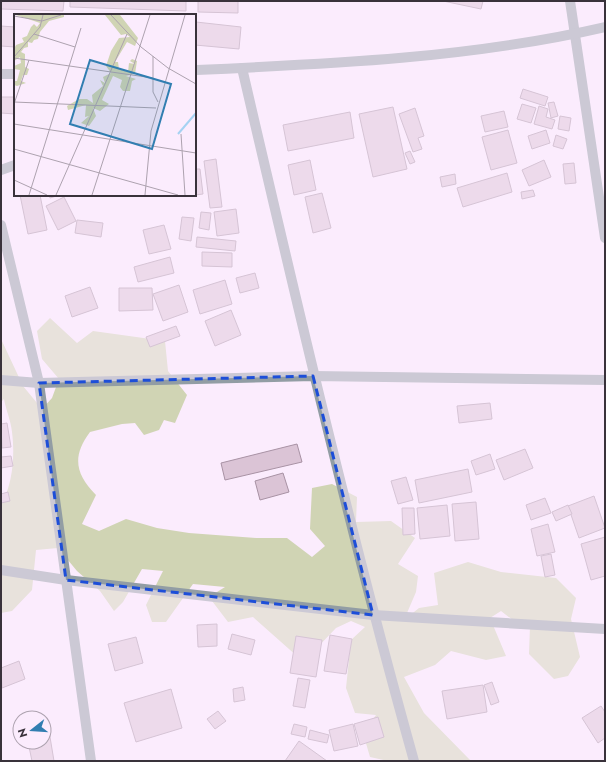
<svg xmlns="http://www.w3.org/2000/svg" width="606" height="762" viewBox="0 0 606 762" font-family="Jost,sans-serif">
  <style>
    .green { fill: #d0d4b4 }
    .building { fill: #dbc4d6; stroke: #a892a4 }
    .lines { fill: none; stroke-linecap: round; stroke-linejoin: round }
    .minor { stroke: #929da4; stroke-width: 10 }
    .marked { fill: none; stroke: #1d4ed8; stroke-width: 3; stroke-dasharray: 8 5; stroke-linejoin: round }
    .inset-river { fill: none; stroke: #a5d2f2; stroke-width: 2 }
    .inset-road { fill: none; stroke: #ada2af; stroke-width: 1 }
    .view { fill: #317eb1; fill-opacity: 0.15; stroke: #317eb1; stroke-width: 2 }
    .inset-edge { fill: none; stroke: #39323b; stroke-width: 2 }
  </style>
  <rect width="100%" height="100%" fill="#fbecfd"/>
  <!-- green -->
  <path class="green" d="M50,318L77,343L93,331L165,341L168,371L187,395L175,423L164,420L159,430L144,435L135,423L122,424L90,432C72,456 75,474 96,495L82,524L99,531L126,519L157,528L189,533L256,538H287L312,557L325,546L310,529L312,488L332,484L357,497L356,522L391,521L415,538L398,564L418,576L416,592L404,620L419,608L438,605L434,573L468,562L501,572L556,578L576,598L571,619L580,657L568,676L554,679L529,654L530,626L518,624L501,611L490,618L506,656L486,660L451,651L435,665L404,677L424,713L471,761H388L370,757L363,733L376,715L355,713L346,688L351,640L365,627L351,621L336,628L313,652L298,657L253,617L228,622L209,597L225,587L193,584L166,622H152L146,605L163,571L142,569L123,602L114,611L100,591L77,571L58,548L36,550L32,590L12,611L1,613V505C13,484 15,455 12,432C11,421 6,410 4,399L1,402V339L23,386L42,409L52,398L59,379L42,359L37,331Z"/>
  <!-- building -->
  <g class="building">
    <path d="M1,1H64L63,11L1,9Z"/>
    <path d="M70,1H186V11L70,7Z"/>
    <path d="M198,1H238V13L198,12Z"/>
    <path d="M443,1H483L481,9Z"/>
    <path d="M196,22L241,27L239,49L195,45Z"/>
    <path d="M1,26L15,27V47L1,46Z"/>
    <path d="M523,89L548,97L545,106L520,98Z"/>
    <path d="M1,97H15V114L1,113Z"/>
    <path d="M554,102L558,116L551,118L548,103Z"/>
    <path d="M522,104L536,108L531,123L517,119Z"/>
    <path d="M539,106L548,109L546,117L555,120L552,129L534,124Z"/>
    <path d="M393,107L407,169L373,177L359,114Z"/>
    <path d="M415,108L424,136L418,138L422,149L413,152L399,114Z"/>
    <path d="M504,111L508,127L485,132L481,116Z"/>
    <path d="M350,112L354,138L288,151L283,125Z"/>
    <path d="M560,116L571,118L569,131L558,129Z"/>
    <path d="M508,130L517,163L491,170L482,137Z"/>
    <path d="M546,130L550,143L532,149L528,136Z"/>
    <path d="M556,135L567,139L563,149L553,146Z"/>
    <path d="M410,151L415,162L410,164L405,153Z"/>
    <path d="M216,159L222,207L210,208L204,161Z"/>
    <path d="M310,160L316,190L294,195L288,165Z"/>
    <path d="M544,160L551,177L529,186L522,170Z"/>
    <path d="M574,163L576,183L565,184L563,164Z"/>
    <path d="M195,169H200L203,194L195,195Z"/>
    <path d="M507,173L512,192L463,207L457,188Z"/>
    <path d="M455,174L456,184L442,187L440,177Z"/>
    <path d="M533,190L535,196L522,199L521,192Z"/>
    <path d="M322,193L331,228L313,233L305,197Z"/>
    <path d="M20,195H40L47,230L28,234Z"/>
    <path d="M49,195H60L50,198Z"/>
    <path d="M64,197L76,221L58,230L46,206Z"/>
    <path d="M236,209L239,233L217,236L214,212Z"/>
    <path d="M201,212L211,213L209,230L199,228Z"/>
    <path d="M182,217L194,218L191,241L179,239Z"/>
    <path d="M77,220L103,223L101,237L75,233Z"/>
    <path d="M164,225L171,249L149,254L143,230Z"/>
    <path d="M197,237L236,241L235,251L196,247Z"/>
    <path d="M202,252L232,253V267L202,266Z"/>
    <path d="M170,257L174,273L138,282L134,267Z"/>
    <path d="M255,273L259,288L240,293L236,278Z"/>
    <path d="M225,280L232,304L200,314L193,290Z"/>
    <path d="M179,285L188,312L163,321L153,294Z"/>
    <path d="M90,287L98,308L72,317L65,296Z"/>
    <path d="M119,288H152L153,310L119,311Z"/>
    <path d="M231,310L241,335L215,346L205,321Z"/>
    <path d="M176,326L180,336L150,347L146,337Z"/>
    <path d="M490,403L492,419L459,423L457,406Z"/>
    <path d="M7,423L11,447L2,448L1,424Z"/>
    <path d="M297,444L302,462L225,480L221,463Z"/>
    <path d="M525,449L533,468L504,480L496,460Z"/>
    <path d="M490,454L495,469L476,475L471,461Z"/>
    <path d="M11,456L13,466L1,468V457Z"/>
    <path d="M468,469L472,492L419,503L415,480Z"/>
    <path d="M283,473L289,492L260,500L255,481Z"/>
    <path d="M406,477L413,500L398,504L391,481Z"/>
    <path d="M8,492L10,501L1,503V494Z"/>
    <path d="M594,496L605,528L579,538L568,506Z"/>
    <path d="M545,498L551,513L531,520L526,505Z"/>
    <path d="M476,502L479,539L455,541L452,504Z"/>
    <path d="M447,505L450,536L420,539L417,508Z"/>
    <path d="M568,505L572,514L556,521L552,512Z"/>
    <path d="M402,508H414L415,534L403,535Z"/>
    <path d="M548,524L555,552L537,556L531,529Z"/>
    <path d="M605,537V576L591,580L581,544Z"/>
    <path d="M551,554L555,575L545,577L541,556Z"/>
    <path d="M217,624V646L198,647L197,625Z"/>
    <path d="M232,634L255,640L251,655L228,649Z"/>
    <path d="M330,635L352,639L346,674L324,671Z"/>
    <path d="M296,636L322,640L316,677L290,673Z"/>
    <path d="M136,637L143,663L115,671L108,644Z"/>
    <path d="M19,661L25,679L2,688L1,668Z"/>
    <path d="M298,678L310,680L305,708L293,706Z"/>
    <path d="M492,682L499,702L491,705L484,685Z"/>
    <path d="M483,685L487,712L447,719L442,691Z"/>
    <path d="M243,687L245,700L234,702L233,689Z"/>
    <path d="M171,689L182,728L136,742L124,703Z"/>
    <path d="M601,706L605,712V738L598,743L582,718Z"/>
    <path d="M218,711L226,721L215,729L207,719Z"/>
    <path d="M378,717L384,737L360,745L354,724Z"/>
    <path d="M294,724L307,727L305,737L291,734Z"/>
    <path d="M353,724L358,746L334,751L329,730Z"/>
    <path d="M48,725L54,761H32L28,742H44V726Z"/>
    <path d="M310,730L329,735L327,743L308,739Z"/>
    <path d="M299,741L327,761H285Z"/>
  </g>
  <g class="lines">
    <!-- minor -->
    <g class="minor">
      <path d="M570,1L605,238"/>
      <path d="M242,68C296,300 350,532 414,761"/>
      <path d="M195,70C332,64 471,58 605,27"/>
      <path d="M1,74H15"/>
      <path d="M1,170L15,165"/>
      <path d="M1,225L39,383L91,761"/>
      <path d="M1,380L39,383L313,376L605,380"/>
      <path d="M1,570L66,580L373,615L605,629"/>
    </g>
  </g>
  <!-- marked area -->
  <path d="M0 0H606V762H0ZM313,376L373,615L66,580L39,383Z" fill="#fbecfd" fill-opacity=".55" fill-rule="evenodd"/>
  <path class="marked" d="M313,376L373,615L66,580L39,383Z"/>
  <!-- overview -->
  <g transform="translate(14 14)">
    <rect width="182" height="182" fill="#fbecfd"/>
    <path d="M2,1H50V3L35,7L26,18L24,25L20,26L18,29L14,28V33L10,34L7,38L11,40V53L15,55L13,61H9L7,67L12,69L3,72L0,71V67H3L6,56L0,55V52L7,49L6,43L0,47V35L2,31L10,28L8,24L13,22L17,13L20,10L23,13L26,9ZM91,1H106L124,24L121,32L113,28L101,48H104L105,55L114,58L115,49L121,50L116,47L118,45L123,47L121,60L112,62L122,65L118,67L116,77H109L106,73L108,66L99,62L88,86L95,90L86,97L79,94L82,102L75,112L67,109L75,102L71,103L72,91L54,96L53,92L65,85H73L79,89L78,81L89,72L86,66L91,69L89,63L97,59L92,52L97,37L105,24L116,23L112,20L107,21Z" fill="#d0d4b4"/>
    <path class="inset-river" d="M164,120L182,99"/>
    <path class="inset-road" d="M97,1L127,33L154,54L182,70M0,2L28,7L47,1M20,20L61,33M139,42V78L144,88M0,43L26,13L29,1M0,44L139,64M0,88L142,94M0,90L15,46M0,110L182,139M167,120L171,181M0,135L164,181M0,166L33,181M15,181L67,14M42,181L113,20M78,181L136,1M131,181L137,117L171,1"/>
    <path class="view" d="M76,46L157,70L138,135L56,110Z"/>
    <rect width="182" height="182" class="inset-edge"/>
  </g>
  <!-- border -->
  <rect width="606" height="762" fill="none" stroke="#39323b" stroke-width="4"/>
  <!-- north arrow -->
  <g transform="translate(32 730) rotate(253)"><circle r="19" fill="#fbecfd" stroke="#ada2af"/>
  <path d="M0-3L7 15L0 10L-7 15Z" fill="#317eb1"/>
  <text y="-6" font-size="11" font-weight="bold" text-anchor="middle" fill="#39323b">N</text>
  </g>
</svg>
